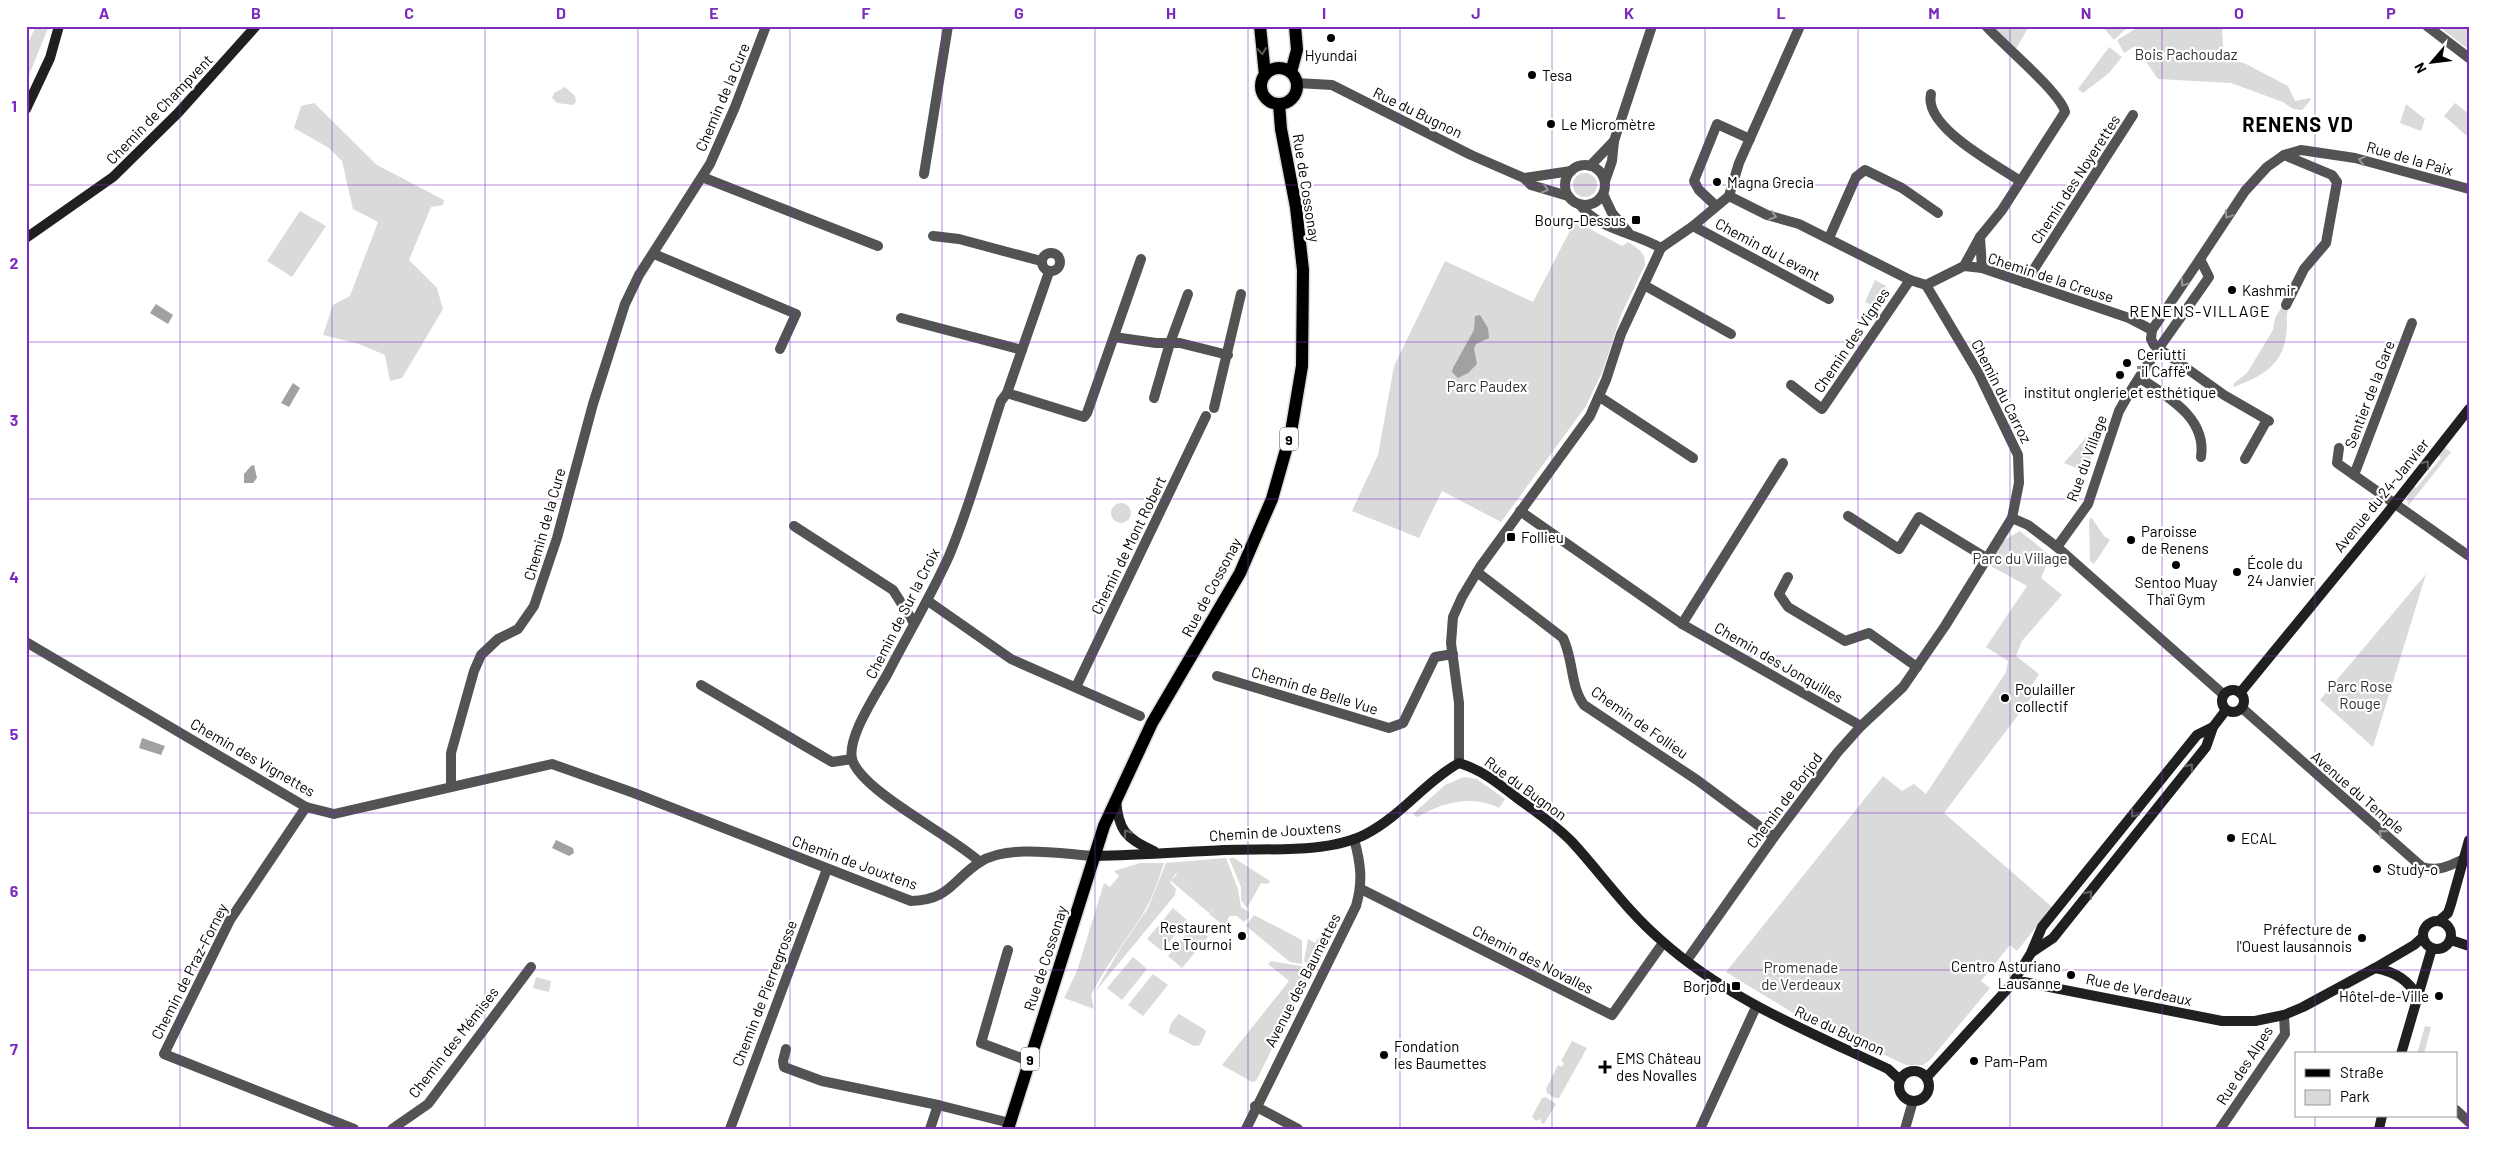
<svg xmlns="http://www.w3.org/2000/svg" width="2495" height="1155" viewBox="0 0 2495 1155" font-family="Barlow,sans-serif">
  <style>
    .green { fill: #dadada }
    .water { fill: #a1a1a1 }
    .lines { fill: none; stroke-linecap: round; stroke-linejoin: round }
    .primary-casing { stroke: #dbdbdb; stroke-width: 15 }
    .street { stroke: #535353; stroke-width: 10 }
    .secondary { stroke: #202020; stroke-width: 10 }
    .primary { stroke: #000; stroke-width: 12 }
    .oneway { stroke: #595959 }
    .oneway2 { stroke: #989898 }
    .oneway3 { stroke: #636363 }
    .grid { fill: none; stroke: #7b2cbf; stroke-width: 1; stroke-opacity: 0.55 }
    .poi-dot { fill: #000; stroke: #fff; stroke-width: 2 }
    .labels { text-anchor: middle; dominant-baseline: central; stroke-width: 4.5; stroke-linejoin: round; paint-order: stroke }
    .shield { fill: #fff; stroke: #4c4c4c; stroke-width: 1 }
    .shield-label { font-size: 14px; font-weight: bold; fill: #000 }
    .park-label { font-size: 15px; fill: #313131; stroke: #fff }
    .poi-label { font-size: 15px; fill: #000; stroke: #fff; text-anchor: start }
    .street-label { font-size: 15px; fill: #000; stroke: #fff }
    .neighbourhood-label { font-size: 16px; letter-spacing: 1px; fill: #000; stroke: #fff }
    .district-label { font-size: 20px; font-weight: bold; letter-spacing: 1px; fill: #000; stroke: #fff }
    .neatline { fill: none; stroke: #7b2cbf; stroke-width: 2 }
    .grid-label { font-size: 16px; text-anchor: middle; font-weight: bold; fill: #7b2cbf }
  </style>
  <rect width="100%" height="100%" fill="#fff"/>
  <!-- green -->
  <g class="green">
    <path d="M36,26H49L26,82V47Z"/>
    <path d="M1989,26H2029L2016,49Z"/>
    <path d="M2102,26H2129L2114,40Z"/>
    <path d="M2140,26H2225L2222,31L2224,57L2219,62L2231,60L2244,63L2288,86L2295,101L2310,98L2311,100L2302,110L2293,109L2283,102L2231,83L2158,79L2135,46L2124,53L2117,40Z"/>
    <path d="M2446,26H2469V50L2443,30Z"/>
    <path d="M2109,47L2122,57L2109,73L2083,93L2078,89Z"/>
    <path d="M565,87L575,96L576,102L573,105L557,103L552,98L554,93Z"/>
    <path d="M314,103L377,165L444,200L443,205L431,207L409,260L437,288L443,309L402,378L390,381L385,355L359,344L323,335L333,305L350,296L378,222L353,209L342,161L329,148L294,128L301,106Z"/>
    <path d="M2455,103L2469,114L2467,136L2444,116Z"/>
    <path d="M2406,104L2425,119L2421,131L2400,123Z"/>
    <circle cx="1585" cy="185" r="12"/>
    <path d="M300,211L326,226L292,277L267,261Z"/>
    <path d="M1575,221L1622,246L1628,242C1637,248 1646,252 1645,265L1621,315L1603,370L1586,406L1501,522L1442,491L1419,538L1352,511L1378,455L1394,366L1445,261L1533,302Z"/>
    <path d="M1875,280L1886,286L1876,307L1865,302Z"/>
    <path d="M2283,305L2289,307C2286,315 2287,319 2287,327C2285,365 2264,375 2234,387L2233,384L2247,373L2273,330L2275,318Z"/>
    <path d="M2105,416L2086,472L2064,463Z"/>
    <path d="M2445,448L2451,452L2408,506L2407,497L2414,486L2416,488L2441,458L2438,455Z"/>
    <circle cx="1121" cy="513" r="10"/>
    <path d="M2091,517L2104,536L2110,540L2094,564L2090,561L2089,521Z"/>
    <path d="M2020,531L2048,554L2047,564L2041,578L2062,595L2022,641L2016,656L2039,674L2032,685L2037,690L1944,813L2052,907L2017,951L2010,945L1981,981L1990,988L1930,1060L1923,1065H1906L1793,1013L1726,972L1883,776L1902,791L1914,784L1926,794L2006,672L2008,661L1986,647L2027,586L1989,565L2001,542Z"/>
    <path d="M2426,574L2373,747L2320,700Z"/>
    <path d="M1464,777L1477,779L1505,799L1499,808C1471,794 1442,803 1417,817L1413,814L1445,785Z"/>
    <path d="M1226,858L1238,889L1241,907L1249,912V917L1244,922L1237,916H1230L1227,920L1230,922L1224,926L1209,914L1216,905L1209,913L1171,881L1177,874L1208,899L1176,873L1170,882L1176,889L1175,895L1095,992L1120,949L1148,908L1166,863Z"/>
    <path d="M1229,858H1234L1270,881L1268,884L1261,883L1247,908L1241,900V887Z"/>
    <path d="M1140,863H1164C1157,884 1150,905 1137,923C1121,947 1104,969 1091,995L1094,1009L1064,998L1077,971L1104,883L1110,887L1119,876L1114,871Z"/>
    <path d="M1173,908L1187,920L1162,951L1147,939Z"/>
    <path d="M1254,915L1302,940V964L1290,962L1246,926Z"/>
    <path d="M1193,925L1208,937L1182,968L1168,956Z"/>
    <path d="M1319,937L1327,943L1319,956L1307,964L1304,961L1308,939L1315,943Z"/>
    <path d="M1133,957L1147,969L1122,1000L1107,988Z"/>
    <path d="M1271,961L1306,967L1314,965L1256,1081L1252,1082L1222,1065L1289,981L1268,964Z"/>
    <path d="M1153,974L1168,985L1143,1016L1128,1005Z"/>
    <path d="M536,977L551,981L549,992L533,988Z"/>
    <path d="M1179,1014L1204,1029L1206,1032L1200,1045L1194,1046L1169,1033C1168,1027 1174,1018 1179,1014Z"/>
    <path d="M2425,1026L2431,1027L2424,1054H2417Z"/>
    <path d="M1572,1041L1587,1048L1559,1098H1555L1547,1093L1546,1089L1558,1065L1562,1067L1564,1063L1561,1061Z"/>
    <path d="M1546,1097L1556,1104L1544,1124L1541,1123V1119L1536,1121L1532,1117L1542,1098Z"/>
  </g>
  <!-- water -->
  <g class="water">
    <path d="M156,304L173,315L168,324L150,313Z"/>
    <path d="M1480,315L1488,328L1489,338L1476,344L1474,349L1477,364L1468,373L1458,378L1452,372L1453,368L1474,330L1475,316Z"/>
    <path d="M293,383L300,388L289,407L281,403Z"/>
    <path d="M254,465L257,478L253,483H244V474L251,466Z"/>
    <path d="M142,738L165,746L161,755L139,748Z"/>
    <path d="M556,840L573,848L574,853L569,856L552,848Z"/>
  </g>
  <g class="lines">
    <defs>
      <g id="primary">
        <path d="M1260,26L1265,75"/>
        <circle cx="1279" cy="86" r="18"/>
        <path d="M1291,72L1297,50L1295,26"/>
        <path d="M1008,1129L1104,826L1152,723L1240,573L1272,499L1291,432L1302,366L1303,270L1296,207L1281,129L1279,104"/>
      </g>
    </defs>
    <!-- primary casing -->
    <use href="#primary" class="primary-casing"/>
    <!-- street -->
    <g class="street">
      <path d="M2427,26L2469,58"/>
      <path d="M1297,83L1332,85L1471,155L1524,178L1531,185L1568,196"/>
      <path d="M1931,94C1923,127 1997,165 2020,181"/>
      <path d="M2284,155L2332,175L2337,182L2326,243L2304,269L2286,305"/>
      <circle cx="1585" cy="185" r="20"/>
      <path d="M1590,166L1614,141"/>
      <path d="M924,174L948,26"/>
      <path d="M702,177L878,246"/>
      <path d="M1524,178L1571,171"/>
      <path d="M1605,181L1612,161L1614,141L1652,26"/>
      <path d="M1603,194L1612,213L1628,232"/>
      <path d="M1729,196L1767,215L1799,224L1910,280L1926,285L1964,266L1982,268L2129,318L2152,330"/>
      <path d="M1580,205C1600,230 1633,232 1661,248"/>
      <path d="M1716,206L1699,190L1694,181L1717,124L1750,139"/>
      <path d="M1693,226L1829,299"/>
      <path d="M933,236L959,239L1041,261"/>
      <path d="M1980,237L1982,268"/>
      <path d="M1829,238L1856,177L1865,170L1902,188L1938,213"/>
      <path d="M1661,248L1693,226L1729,196L1739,163L1800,26"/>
      <circle cx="1051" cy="262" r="9"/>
      <path d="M654,254L796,314L780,349"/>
      <path d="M2200,259L2245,191L2267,167L2284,155L2301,150L2355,158L2469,189"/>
      <path d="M1964,266L1980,237L2002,210L2065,112C2061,93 2002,44 1986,26"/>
      <path d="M2025,283L2133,115"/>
      <path d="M1644,285L1731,334"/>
      <path d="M901,318L1022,350"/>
      <path d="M1114,337L1156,343H1180L1228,355"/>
      <path d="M2140,378C2168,397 2207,418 2201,457"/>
      <path d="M1791,385L1822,409L1910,280"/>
      <path d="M1007,393L1084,417L1087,413L1141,259"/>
      <path d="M1600,397L1693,458"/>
      <path d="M1154,398L1170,343L1188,294"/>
      <path d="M1214,408L1241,294"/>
      <path d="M2339,448L2337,463L2469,556"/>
      <path d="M2245,459L2267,420"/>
      <path d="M2354,475L2412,323"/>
      <path d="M1520,511L1682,624L1861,726"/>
      <path d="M1848,516L1899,549L1919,517L1988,559"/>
      <path d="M2012,518L2028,525L2057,547L2224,695"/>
      <path d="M794,526L893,590L914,623"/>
      <path d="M2057,547L2088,504L2119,411C2145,364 2179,321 2209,277L2200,259L2152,330L2151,339L2154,345L2224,395L2269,421"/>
      <path d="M1477,572L1563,638C1574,661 1570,686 1584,705L1697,780L1774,837"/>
      <path d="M1788,577L1779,594L1788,607L1845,641L1869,633L1917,667"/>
      <path d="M928,601L1011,659L1140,716"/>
      <path d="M1682,624L1783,463"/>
      <path d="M26,642L306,807L334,814L552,764L634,793L911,901C950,900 952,880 980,862C1008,844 1062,854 1095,856"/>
      <path d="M1217,676L1389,728L1403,723L1435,657L1453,654"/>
      <path d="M701,685L832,762L852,759"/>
      <path d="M1076,687L1206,416"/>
      <path d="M2242,708L2422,867C2439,872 2449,866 2464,859"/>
      <path d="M1459,763V703L1451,643L1453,617L1462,597L1480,567L1590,416L1606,380L1621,334L1661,248"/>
      <path d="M451,787V753L474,671L481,655L498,639L518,629L534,606L557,538L593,404L625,304L639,275L710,164L735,107L766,26"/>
      <path d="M306,807L230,920L164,1054L354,1129"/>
      <path d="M980,862C949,834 867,794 853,762C844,741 877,693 888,673C908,634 931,596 949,556C970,506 984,453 1001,401L1007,393L1049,272"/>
      <path d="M1361,889L1612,1015L1663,943"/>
      <path d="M1008,950L981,1043L1029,1061"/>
      <path d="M1687,960L1774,837L1837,753L1861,726L1903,687L1945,626L2012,518L2019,483L2018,455L1979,374L1926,285"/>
      <path d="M786,1049L783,1061L784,1067L822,1081L938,1105L1010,1123"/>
      <path d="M1255,1106L1298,1129"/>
      <path d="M2456,1110L2469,1122"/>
      <path d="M392,1129L428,1104L531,967"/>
      <path d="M730,1129L827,869"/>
      <path d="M930,1129L938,1105"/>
      <path d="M1246,1129L1356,906C1363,882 1361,864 1354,839"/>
      <path d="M1700,1129L1756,1007"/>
      <path d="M1905,1129L1913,1101"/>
      <path d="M2220,1129L2285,1034L2284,1015"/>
    </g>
    <!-- secondary -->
    <g class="secondary">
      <path d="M26,109L50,58L59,26"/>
      <path d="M26,238L113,177L178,113L256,26"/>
      <circle cx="2233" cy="701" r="11"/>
      <path d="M2240,693L2385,516L2469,409"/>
      <path d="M1116,799C1118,830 1126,839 1154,851"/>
      <path d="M1095,856C1138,855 1181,852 1224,850C1266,848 1328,854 1366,834C1401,816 1425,782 1459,763C1482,770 1498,783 1517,798C1536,812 1557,826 1573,843C1604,877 1626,910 1662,941C1727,999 1810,1032 1888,1069L1900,1080"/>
      <path d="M2440,920L2448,913L2451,904L2469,840"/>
      <circle cx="2437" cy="935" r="14"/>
      <path d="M2451,940L2469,946"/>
      <path d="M2032,952L2053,938L2206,747L2213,727"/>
      <path d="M2375,968C2396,972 2408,980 2419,998"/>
      <path d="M2012,984L2024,982L2222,1021H2255L2284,1015L2303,1007L2375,968L2414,945L2423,937"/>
      <path d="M2401,1054L2432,948"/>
      <circle cx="1914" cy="1086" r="15"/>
      <path d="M1927,1077L2012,984L2031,953L2042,927L2197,735L2213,727L2226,710"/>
      <path d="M2379,1129L2382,1116"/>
    </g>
    <!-- primary -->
    <use href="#primary" class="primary"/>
  </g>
  <!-- one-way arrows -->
  <defs><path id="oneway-chevron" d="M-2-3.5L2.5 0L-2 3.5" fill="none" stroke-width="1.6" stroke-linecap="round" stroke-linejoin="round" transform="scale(1.25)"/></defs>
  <use class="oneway" href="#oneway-chevron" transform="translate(1262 51) rotate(84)"/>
  <g class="oneway2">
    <use href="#oneway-chevron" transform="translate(2362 160) rotate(-166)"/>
    <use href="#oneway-chevron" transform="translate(1545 189) rotate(15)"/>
    <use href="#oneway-chevron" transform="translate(2228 215) rotate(124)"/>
    <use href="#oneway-chevron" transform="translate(1773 216) rotate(17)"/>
    <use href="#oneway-chevron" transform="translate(2184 283) rotate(124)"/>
    <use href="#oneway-chevron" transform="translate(2382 833) rotate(-139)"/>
  </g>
  <g class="oneway3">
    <use href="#oneway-chevron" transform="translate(2426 464) rotate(-52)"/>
    <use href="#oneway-chevron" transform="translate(2190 767) rotate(-52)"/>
    <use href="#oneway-chevron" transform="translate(2134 814) rotate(129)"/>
    <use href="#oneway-chevron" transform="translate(1127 833) rotate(-126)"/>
    <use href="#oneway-chevron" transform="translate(2089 894) rotate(-51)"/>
  </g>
  <!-- grid -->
  <path class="grid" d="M180,26V1129M332,26V1129M485,26V1129M638,26V1129M790,26V1129M942,26V1129M1095,26V1129M1248,26V1129M1400,26V1129M1552,26V1129M1705,26V1129M1858,26V1129M2010,26V1129M2162,26V1129M2315,26V1054M26,185H2469M26,342H2469M26,499H2469M26,656H2469M26,813H2469M26,970H2469M2315,1116V1129"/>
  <!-- markers -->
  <g class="poi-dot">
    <circle cx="1331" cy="38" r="5"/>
    <circle cx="1532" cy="75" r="5"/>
    <circle cx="1551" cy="124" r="5"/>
    <circle cx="1717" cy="182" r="5"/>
    <rect x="1631" y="215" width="10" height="10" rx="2.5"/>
    <circle cx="2232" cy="290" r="5"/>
    <circle cx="2127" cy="363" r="5"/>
    <circle cx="2120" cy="375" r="5"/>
    <rect x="1506" y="532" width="10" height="10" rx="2.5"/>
    <circle cx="2131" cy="540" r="5"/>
    <circle cx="2176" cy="565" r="5"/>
    <circle cx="2237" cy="572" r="5"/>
    <circle cx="2005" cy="698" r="5"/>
    <circle cx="2231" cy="838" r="5"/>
    <circle cx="2377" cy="869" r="5"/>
    <circle cx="1242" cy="936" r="5"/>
    <circle cx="2362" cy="938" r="5"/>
    <circle cx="2071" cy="975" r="5"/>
    <rect x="1731" y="981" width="10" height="10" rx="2.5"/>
    <circle cx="2439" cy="996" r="5"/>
    <circle cx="1384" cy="1055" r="5"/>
    <circle cx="1974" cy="1061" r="5"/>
    <path d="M1602.5 1059.5h5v5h5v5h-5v5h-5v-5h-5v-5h5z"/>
  </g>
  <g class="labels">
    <!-- shield labels -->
    <g class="shield">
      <rect x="1280" y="427.5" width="18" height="23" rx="4"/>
      <rect x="1021" y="1047.5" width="18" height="23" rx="4"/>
    </g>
    <g class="shield-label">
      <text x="1289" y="439">9</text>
      <text x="1030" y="1059">9</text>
    </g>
    <!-- park labels -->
    <g class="park-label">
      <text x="2186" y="54">Bois Pachoudaz</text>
      <text x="1487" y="386">Parc Paudex</text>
      <text x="2020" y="558">Parc du Village</text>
      <text x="2360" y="686">Parc Rose<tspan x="2360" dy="17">Rouge</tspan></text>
      <text x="1801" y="967">Promenade<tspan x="1801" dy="17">de Verdeaux</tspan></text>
    </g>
    <!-- poi labels -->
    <g class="poi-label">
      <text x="1331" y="55" text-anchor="middle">Hyundai</text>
      <text x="1542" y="75">Tesa</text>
      <text x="1561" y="124">Le Micromètre</text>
      <text x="1727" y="182">Magna Grecia</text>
      <text x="1626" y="220" text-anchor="end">Bourg-Dessus</text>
      <text x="2242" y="290">Kashmir</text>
      <text x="2137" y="354">Ceriutti<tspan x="2137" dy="17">"il Caffè"</tspan></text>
      <text x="2120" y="392" text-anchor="middle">institut onglerie et esthétique</text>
      <text x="2141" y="531">Paroisse<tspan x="2141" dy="17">de Renens</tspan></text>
      <text x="1521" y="537">Follieu</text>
      <text x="2247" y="563">École du<tspan x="2247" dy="17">24 Janvier</tspan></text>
      <text x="2176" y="582" text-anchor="middle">Sentoo Muay<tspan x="2176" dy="17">Thaï Gym</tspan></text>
      <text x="2015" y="689">Poulailler<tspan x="2015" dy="17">collectif</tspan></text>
      <text x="2241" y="838">ECAL</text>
      <text x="2387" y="869">Study-o</text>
      <text x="1232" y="927" text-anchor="end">Restaurent<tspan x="1232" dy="17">Le Tournoi</tspan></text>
      <text x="2352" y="929" text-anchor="end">Préfecture de<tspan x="2352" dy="17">l'Ouest lausannois</tspan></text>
      <text x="2061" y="966" text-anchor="end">Centro Asturiano<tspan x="2061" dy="17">Lausanne</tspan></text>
      <text x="1726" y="986" text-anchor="end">Borjod</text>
      <text x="2429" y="996" text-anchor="end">Hôtel-de-Ville</text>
      <text x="1394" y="1046">Fondation<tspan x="1394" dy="17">les Baumettes</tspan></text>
      <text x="1616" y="1058">EMS Château<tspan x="1616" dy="17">des Novalles</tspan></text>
      <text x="1984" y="1061">Pam-Pam</text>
    </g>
    <!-- street labels -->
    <g class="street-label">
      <text transform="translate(722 97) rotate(-67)">Chemin de la Cure</text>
      <text transform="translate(159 109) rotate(-46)">Chemin de Champvent</text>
      <text transform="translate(1418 112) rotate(26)">Rue du Bugnon</text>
      <text transform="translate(2410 158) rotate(16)">Rue de la Paix</text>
      <text transform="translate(2075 179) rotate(-57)">Chemin des Noyerettes</text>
      <text transform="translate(1307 188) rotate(81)">Rue de Cossonay</text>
      <text transform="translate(1768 249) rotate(28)">Chemin du Levant</text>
      <text transform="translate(2051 277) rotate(18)">Chemin de la Creuse</text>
      <text transform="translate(1851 340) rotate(-56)">Chemin des Vignes</text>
      <text transform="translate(2002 391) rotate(63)">Chemin du Carroz</text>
      <text transform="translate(2369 394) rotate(-69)">Sentier de la Gare</text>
      <text transform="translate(2086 458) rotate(-70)">Rue du Village</text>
      <text transform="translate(2381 495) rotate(-51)">Avenue du 24-Janvier</text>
      <text transform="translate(544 524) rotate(-74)">Chemin de la Cure</text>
      <text transform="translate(1128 545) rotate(-64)">Chemin de Mont Robert</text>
      <text transform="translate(1211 587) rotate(-62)">Rue de Cossonay</text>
      <text transform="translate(902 613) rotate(-63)">Chemin de Sur la Croix</text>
      <text transform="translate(1779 662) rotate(30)">Chemin des Jonquilles</text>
      <text transform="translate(1315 690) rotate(17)">Chemin de Belle Vue</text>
      <text transform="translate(1640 722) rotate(35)">Chemin de Follieu</text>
      <text transform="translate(253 757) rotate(30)">Chemin des Vignettes</text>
      <text transform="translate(1526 788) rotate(36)">Rue du Bugnon</text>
      <text transform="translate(2358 792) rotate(41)">Avenue du Temple</text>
      <text transform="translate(1784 800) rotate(-53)">Chemin de Borjod</text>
      <text transform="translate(1275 831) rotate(-4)">Chemin de Jouxtens</text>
      <text transform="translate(855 862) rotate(20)">Chemin de Jouxtens</text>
      <text transform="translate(1045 958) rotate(-72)">Rue de Cossonay</text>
      <text transform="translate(1533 959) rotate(27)">Chemin des Novalles</text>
      <text transform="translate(189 971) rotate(-63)">Chemin de Praz-Forney</text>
      <text transform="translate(1302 980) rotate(-63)">Avenue des Baumettes</text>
      <text transform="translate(2139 989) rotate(12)">Rue de Verdeaux</text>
      <text transform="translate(764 993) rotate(-69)">Chemin de Pierregrosse</text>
      <text transform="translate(1840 1030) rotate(25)">Rue du Bugnon</text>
      <text transform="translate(453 1042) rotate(-52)">Chemin des Mémises</text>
      <text transform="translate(2244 1065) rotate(-57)">Rue des Alpes</text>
    </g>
    <!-- neighbourhood labels -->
    <g class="neighbourhood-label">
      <text x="2200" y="310">RENENS-VILLAGE</text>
    </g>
    <!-- district labels -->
    <g class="district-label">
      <text x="2298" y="124">RENENS VD</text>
    </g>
  </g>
  <!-- border -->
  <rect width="2495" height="1155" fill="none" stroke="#ffffff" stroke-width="55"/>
  <!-- legend -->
  <rect x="2295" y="1052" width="162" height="65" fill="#ffffff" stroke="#999999"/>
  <rect x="2305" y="1069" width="25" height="8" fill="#000000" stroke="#999999"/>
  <text x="2340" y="1078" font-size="15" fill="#000000">Straße</text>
  <rect x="2305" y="1090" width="25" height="15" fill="#dadada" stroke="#999999"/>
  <text x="2340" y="1102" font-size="15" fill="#000000">Park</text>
  <!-- north arrow -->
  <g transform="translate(2432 62) rotate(242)" stroke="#ffffff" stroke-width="4" paint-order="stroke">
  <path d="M0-4L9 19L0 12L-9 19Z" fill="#000000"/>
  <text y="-8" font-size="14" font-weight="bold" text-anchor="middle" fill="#000000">N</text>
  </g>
  <rect x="28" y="28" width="2440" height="1100" class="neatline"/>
  <g class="grid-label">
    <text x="104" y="19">A</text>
    <text x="256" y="19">B</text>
    <text x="409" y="19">C</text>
    <text x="561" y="19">D</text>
    <text x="714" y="19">E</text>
    <text x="866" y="19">F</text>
    <text x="1019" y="19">G</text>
    <text x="1171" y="19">H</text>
    <text x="1324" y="19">I</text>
    <text x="1476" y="19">J</text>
    <text x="1629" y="19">K</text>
    <text x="1781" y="19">L</text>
    <text x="1934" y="19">M</text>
    <text x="2086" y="19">N</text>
    <text x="2239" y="19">O</text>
    <text x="2391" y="19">P</text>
    <text x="14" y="112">1</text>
    <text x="14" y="269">2</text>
    <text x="14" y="426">3</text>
    <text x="14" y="583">4</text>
    <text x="14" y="740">5</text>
    <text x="14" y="897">6</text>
    <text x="14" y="1055">7</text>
  </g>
</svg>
